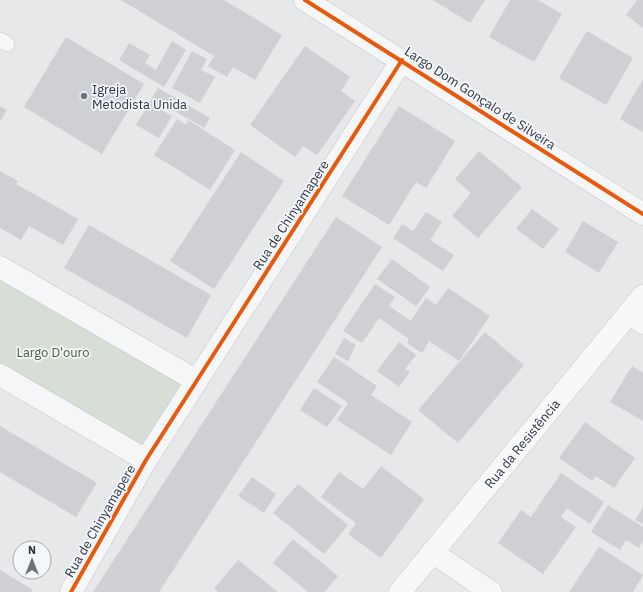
<svg xmlns="http://www.w3.org/2000/svg" width="643" height="592" viewBox="0 0 643 592" font-family="'IBM Plex Sans',sans-serif">
  <style>
    .green { fill: #d6ded6 }
    .building { fill: #ced0d3 }
    .lines { fill: none; stroke-linecap: round; stroke-linejoin: round }
    .lane-casing { stroke: #c4c6c8; stroke-width: 16 }
    .street-casing { stroke: #c4c6c8; stroke-width: 23 }
    .secondary-casing { stroke: #c4c6c8; stroke-width: 23 }
    .lane { stroke: #f5f6f7; stroke-width: 15 }
    .street { stroke: #f5f6f7; stroke-width: 22 }
    .secondary { stroke: #f8f8f8; stroke-width: 22 }
    .cycleway-casing { stroke: #f4f6f9; stroke-width: 6 }
    .cycleway { stroke: #e8590c; stroke-width: 4 }
    .poi-dot { fill: #6c737f; stroke: #f4f6f9; stroke-width: 1.5 }
    .labels { text-anchor: middle; dominant-baseline: central; stroke-width: 3.5; stroke-linejoin: round; paint-order: stroke }
    .poi-label { font-size: 13px; fill: #2b3445; stroke: #f4f6f9; text-anchor: start }
    .street-label { font-size: 13px; fill: #2b3445; stroke: #f4f6f9 }
    .park-label { font-size: 13px; fill: #3f6138; stroke: #f4f6f9 }
  </style>
  <rect width="100%" height="100%" fill="#e6e8ea"/>
  <!-- green -->
  <path class="green" d="M0,267L197,381L146,460L0,375Z"/>
  <!-- building -->
  <g class="building">
    <path d="M121,0H224L282,35L255,80L233,67L227,77L208,66L214,56Z"/>
    <path d="M433,0H485L470,23Z"/>
    <path d="M510,0H538L562,14L534,62L489,37Z"/>
    <path d="M637,0H643V28L626,15Z"/>
    <path d="M587,31L633,58L606,105L559,78Z"/>
    <path d="M66,37L144,84L102,154L24,107Z"/>
    <path d="M172,41L186,50L164,87L119,60L129,43L150,55L145,63L156,70Z"/>
    <path d="M305,46L350,77L341,91L355,101L317,155L303,146L295,157L250,125Z"/>
    <path d="M192,51L207,59L201,70L215,77L200,103L172,88Z"/>
    <path d="M643,79V132L620,119Z"/>
    <path d="M158,88L210,118L204,128L166,106L163,111L172,116L159,138L136,125Z"/>
    <path d="M0,106L7,110L0,122Z"/>
    <path d="M399,106L455,141L426,188L416,182L389,225L342,196Z"/>
    <path d="M177,119L186,125L188,120L235,150L210,190L154,155Z"/>
    <path d="M479,151L522,187L478,238L452,216L471,193L455,179Z"/>
    <path d="M241,152L284,181L214,289L170,261Z"/>
    <path d="M0,171L18,181L16,184L78,219L63,245L29,226L21,240L0,228Z"/>
    <path d="M532,209L559,229L543,249L516,229Z"/>
    <path d="M426,212L442,222L430,240L454,255L443,271L393,238L402,224L413,231Z"/>
    <path d="M336,217L382,247L159,592H93Z"/>
    <path d="M583,221L618,242L599,273L565,252Z"/>
    <path d="M89,225L211,295L187,338L64,268Z"/>
    <path d="M392,259L430,287L416,306L377,279Z"/>
    <path d="M375,284L395,297L389,306L411,321L426,298L436,305L448,288L490,316L459,361L429,341L422,353L407,343L409,339L379,318L362,343L343,331Z"/>
    <path d="M485,332L524,365L458,443L418,410Z"/>
    <path d="M344,338L356,345L348,361L335,354Z"/>
    <path d="M399,342L416,355L405,369L410,372L399,387L377,371Z"/>
    <path d="M334,357L377,386L371,395L412,422L391,455L337,420L348,403L317,382Z"/>
    <path d="M632,366L643,373V421L610,402Z"/>
    <path d="M314,388L342,406L327,427L300,410Z"/>
    <path d="M585,422L635,458L614,488L596,476L592,481L559,458Z"/>
    <path d="M0,426L97,483L76,517L0,472Z"/>
    <path d="M381,466L424,499L381,558L348,534L356,523L321,497L339,472L363,489Z"/>
    <path d="M561,473L604,502L590,524L567,508L561,517L576,527L543,574L498,543L521,510L531,517Z"/>
    <path d="M252,477L276,494L264,513L238,496Z"/>
    <path d="M298,484L348,525L324,554L273,513Z"/>
    <path d="M608,505L643,527V540L639,548L626,540L620,550L591,532Z"/>
    <path d="M643,507V524L635,520Z"/>
    <path d="M293,539L338,576L325,592H308L273,563Z"/>
    <path d="M599,547L643,575L633,592H569Z"/>
    <path d="M238,560L278,592H218L214,589Z"/>
    <path d="M0,570L33,590L31,592H0Z"/>
  </g>
  <g class="lines">
    <defs>
      <path id="lane" d="M0,40L7,44"/>
      <g id="street">
        <path d="M305,0L643,214"/>
        <path d="M0,267L197,381"/>
        <path d="M629,313L643,323"/>
        <path d="M0,375L146,460"/>
        <path d="M432,552L491,592"/>
        <path d="M71,592L146,460L402,60"/>
      </g>
      <g id="secondary">
        <path id="s1" d="M400,592L643,296"/>
      </g>
    </defs>
    <!-- lane casing -->
    <use href="#lane" class="lane-casing"/>
    <!-- street casing -->
    <use href="#street" class="street-casing"/>
    <!-- secondary casing -->
    <use href="#secondary" class="secondary-casing"/>
    <!-- lane -->
    <use href="#lane" class="lane"/>
    <!-- street -->
    <use href="#street" class="street"/>
    <!-- secondary -->
    <use href="#secondary" class="secondary"/>
    <defs>
      <g id="cycleway">
        <path d="M305,0L643,214"/>
        <path d="M71,592L146,460L402,60"/>
      </g>
    </defs>
    <!-- cycleway casing -->
    <use href="#cycleway" class="cycleway-casing"/>
    <!-- cycleway -->
    <use href="#cycleway" class="cycleway"/>
  </g>
  <!-- markers -->
  <circle class="poi-dot" cx="84" cy="96" r="4"/>
  <g class="labels">
    <!-- poi labels -->
    <g class="poi-label">
      <text x="92" y="89">Igreja<tspan x="92" dy="15">Metodista Unida</tspan></text>
    </g>
    <!-- street labels -->
    <g class="street-label">
      <text transform="translate(480 98) rotate(33)">Largo Dom Gonçalo de Silveira</text>
      <text transform="translate(291 215) rotate(-57)">Rua de Chinyamapere</text>
      <text stroke="none"><textPath href="#s1" startOffset="192">Rua da Resistência</textPath></text>
      <text transform="translate(100 521) rotate(-60)">Rua de Chinyamapere</text>
    </g>
    <!-- park labels -->
    <g class="park-label">
      <text x="53" y="352">Largo D'ouro</text>
    </g>
  </g>
  <!-- north arrow -->
  <g transform="translate(32 560)"><circle r="19" fill="#f4f6f9" stroke="#a4a8b1"/>
  <path d="M0-3L7 15L0 10L-7 15Z" fill="#6c737f"/>
  <text y="-6" font-size="11" font-weight="bold" text-anchor="middle" fill="#2b3445">N</text>
  </g>
</svg>
